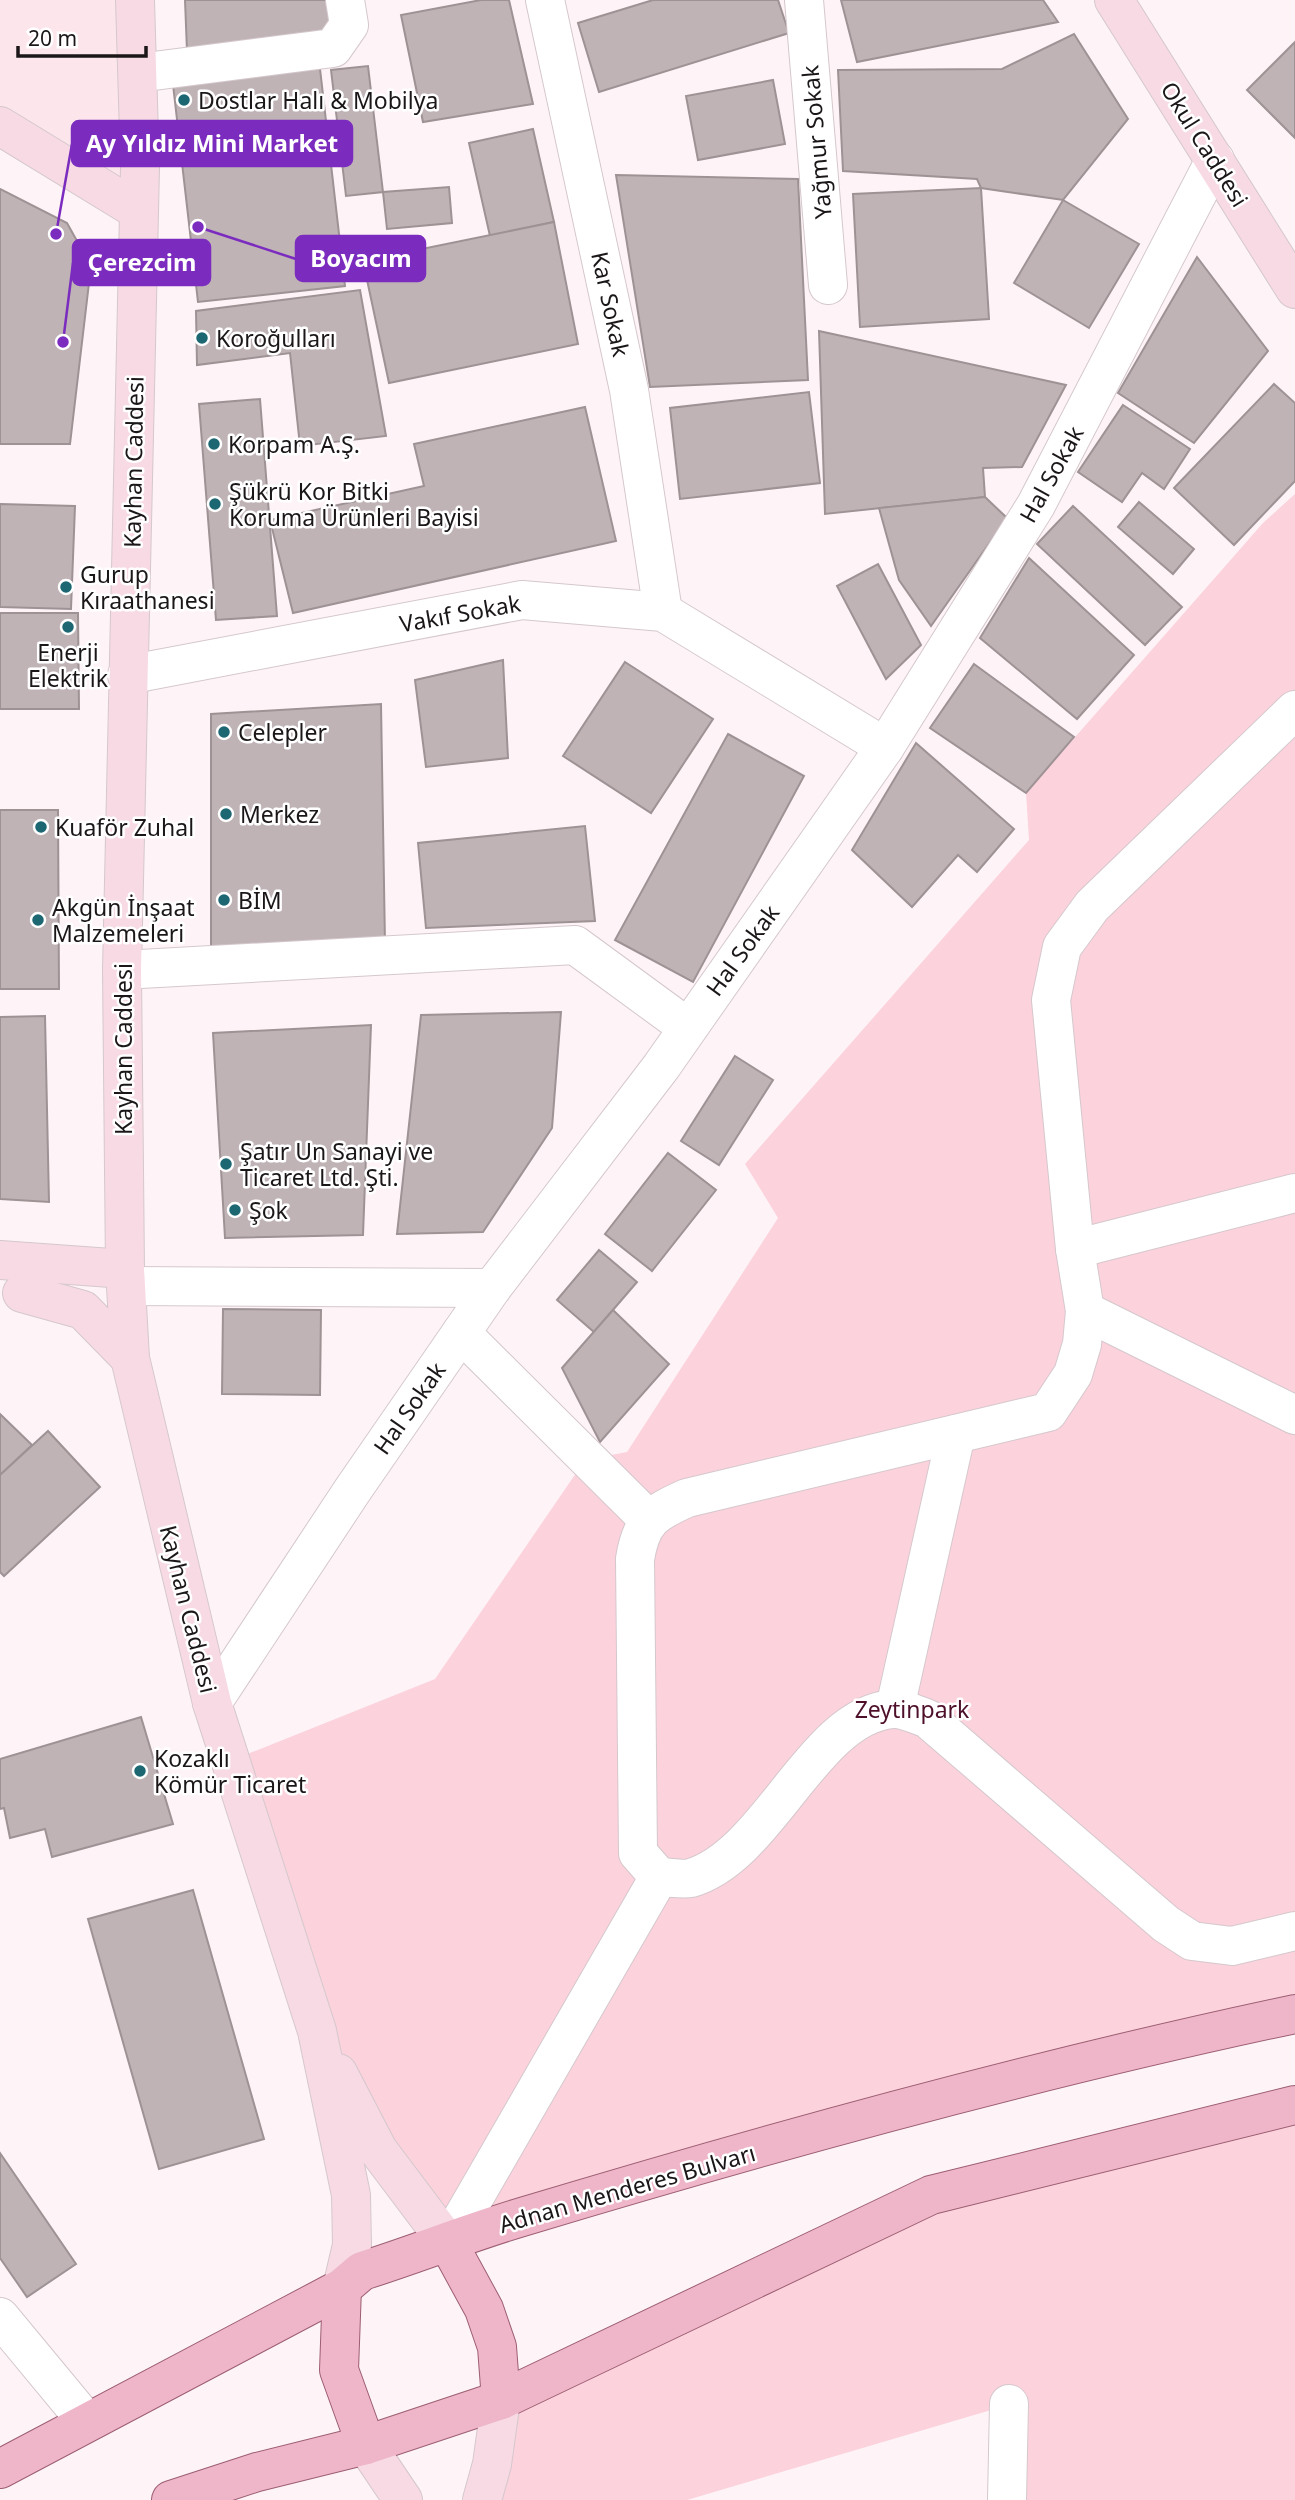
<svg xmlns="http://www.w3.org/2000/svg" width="1295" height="2500" viewBox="0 0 1295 2500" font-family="'Noto Sans',sans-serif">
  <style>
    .built { fill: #fce6ec }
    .green { fill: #fcd2dd }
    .building { fill: #bfb3b6; stroke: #9e9295; stroke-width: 2 }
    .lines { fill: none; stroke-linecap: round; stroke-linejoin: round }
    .street-casing { stroke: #d5c8cc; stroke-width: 40 }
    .secondary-casing { stroke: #d5c8cc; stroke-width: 40 }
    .primary-casing { stroke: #9d5e72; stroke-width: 40 }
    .street { stroke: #fff; stroke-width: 38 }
    .secondary { stroke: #f7dae3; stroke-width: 38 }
    .primary { stroke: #eeb6c8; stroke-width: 38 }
    .poi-dot { fill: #1c6772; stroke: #fff; stroke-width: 2.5 }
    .labels { text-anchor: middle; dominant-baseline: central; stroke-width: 5; stroke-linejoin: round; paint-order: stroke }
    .poi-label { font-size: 23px; fill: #1b1718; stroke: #fff; text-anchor: start }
    .street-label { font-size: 23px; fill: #1b1718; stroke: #fff }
    .park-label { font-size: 23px; fill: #4d0f29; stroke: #fff }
    .leader { fill: none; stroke: #7b2cbf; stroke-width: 2.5 }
    .callout-dot { fill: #7b2cbf; stroke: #fff; stroke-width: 2.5 }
    .callout { fill: #7b2cbf; stroke: #7b2cbf; stroke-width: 2.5 }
    .callout-label { font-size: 24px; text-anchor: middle; font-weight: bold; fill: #fff }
  </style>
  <rect width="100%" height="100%" fill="#fef4f7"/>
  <!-- built -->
  <path class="built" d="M0,0H135L139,211L0,126Z"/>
  <!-- green -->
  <g class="green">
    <path d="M1295,494V2014L448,2243L317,2031L230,1761L435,1679L585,1460L627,1452L778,1218L745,1164L1029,840L1026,793L1263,523Z"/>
    <path d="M1295,2105V2500H1007L1008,2405L687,2500H482L501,2400L931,2195Z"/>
  </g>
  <!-- building -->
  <g class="building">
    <path d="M185,0H330L335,31L187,51Z"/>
    <path d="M481,0H509L533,104L423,122L401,15Z"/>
    <path d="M653,0H778L789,33L599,92L578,23Z"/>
    <path d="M841,0H1043L1058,22L857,62Z"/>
    <path d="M1074,34L1128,119L1063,200L981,188L977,179L843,171L838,70L1002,69Z"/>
    <path d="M1295,42V138L1247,90Z"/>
    <path d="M319,60L345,286L198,302L172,76Z"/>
    <path d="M368,66L383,192L346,196L331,70Z"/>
    <path d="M773,80L785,144L698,160L686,96Z"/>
    <path d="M533,129L554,222L490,236L469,143Z"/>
    <path d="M616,175L798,179L808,380L650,387Z"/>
    <path d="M449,187L452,223L387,229L383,192Z"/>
    <path d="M981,188L989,319L860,327L853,194Z"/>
    <path d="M0,189L67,223L91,266L70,444H0Z"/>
    <path d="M1063,200L1139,244L1089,328L1014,283Z"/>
    <path d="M554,222L578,344L389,383L363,261Z"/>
    <path d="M1197,257L1268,351L1194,443L1118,393Z"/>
    <path d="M360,290L386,436L300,446L290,353L197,365L196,311Z"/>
    <path d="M819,331L1066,385L1022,467L983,468L985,497L825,514Z"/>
    <path d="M1274,384L1295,403V481L1234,545L1174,488Z"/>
    <path d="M809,392L820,483L680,499L670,408Z"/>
    <path d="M260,399L277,616L216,620L199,404Z"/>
    <path d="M1123,405L1190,449L1164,489L1142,473L1122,502L1078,472Z"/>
    <path d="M585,407L616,541L293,613L270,520L424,486L414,444Z"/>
    <path d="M985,497L1007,518L931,626L899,580L879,508Z"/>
    <path d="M1139,502L1194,549L1173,574L1118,527Z"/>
    <path d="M0,504L75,506L71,609L0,607Z"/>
    <path d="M1073,506L1182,607L1145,645L1037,544Z"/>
    <path d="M1029,558L1134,655L1077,719L980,638Z"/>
    <path d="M878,564L921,645L886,679L837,586Z"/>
    <path d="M0,613H78L79,709H0Z"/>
    <path d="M503,660L508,758L426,767L415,680Z"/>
    <path d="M625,662L713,719L651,813L563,756Z"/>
    <path d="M974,664L1074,737L1026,793L930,728Z"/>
    <path d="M381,704L385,944L211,950V714Z"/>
    <path d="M728,734L804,776L693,982L615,940Z"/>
    <path d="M916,743L1014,829L977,872L958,855L912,907L852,850Z"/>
    <path d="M0,810H58L59,989H0Z"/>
    <path d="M585,826L595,921L426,928L418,843Z"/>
    <path d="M561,1012L552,1128L483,1232L397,1234L421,1015Z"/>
    <path d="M45,1016L49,1202L0,1199V1017Z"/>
    <path d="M371,1025L363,1235L225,1238L213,1033Z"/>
    <path d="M735,1056L773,1080L719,1165L681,1141Z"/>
    <path d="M668,1153L716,1190L652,1271L605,1234Z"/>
    <path d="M599,1250L637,1282L594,1332L557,1300Z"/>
    <path d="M223,1309L321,1310L320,1395L222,1394Z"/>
    <path d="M613,1310L669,1364L600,1442L562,1368Z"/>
    <path d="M0,1414L32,1445L0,1475Z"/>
    <path d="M48,1431L100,1487L4,1576L0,1572V1475Z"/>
    <path d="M141,1717L173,1824L52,1857L45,1829L10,1838L4,1808L0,1809V1759Z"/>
    <path d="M193,1890L264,2139L159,2169L88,1919Z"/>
    <path d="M0,2153L76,2264L27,2297L0,2258Z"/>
  </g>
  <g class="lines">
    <defs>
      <g id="street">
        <path d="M545,0L629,390L663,612"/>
        <path d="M804,0L828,285"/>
        <path d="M138,73L333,48L349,25L345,0"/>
        <path d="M127,675L522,600L663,612L885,747"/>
        <path d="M1295,710L1092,906L1062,947L1051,1000L1075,1249L1085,1311L1082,1344L1073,1374L1048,1412L687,1498C653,1513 641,1521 635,1559L638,1853L659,1877C669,1877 682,1880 691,1878C769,1855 813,1716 892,1709C903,1708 917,1715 928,1719L1166,1924L1192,1941L1232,1946L1295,1931"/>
        <path d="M122,970L575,945L687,1027"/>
        <path d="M1075,1249L1295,1193"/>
        <path d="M126,1286L492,1288"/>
        <path d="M1085,1311L1295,1415"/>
        <path d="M461,1333L648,1519"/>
        <path d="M212,1703L352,1491L492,1288L661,1067L885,747L1036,505L1215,160"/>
        <path d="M895,1708L956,1434"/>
        <path d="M448,2243L659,1877"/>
        <path d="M0,2317L87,2422"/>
        <path d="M1007,2500L1009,2404"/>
      </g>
      <g id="secondary">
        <path d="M135,0L140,168L122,970L125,1269L130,1358L212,1703L317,2031L351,2195L352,2245L342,2288"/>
        <path d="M1114,0L1295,289"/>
        <path d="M0,126L139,211"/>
        <path d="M0,1260L125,1269"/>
        <path d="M22,1293L83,1310L130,1358"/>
        <path d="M338,2073L378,2150L448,2243"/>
        <path d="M366,2445L403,2500"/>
        <path d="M482,2500L492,2464L501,2400"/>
      </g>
      <g id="primary">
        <path d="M448,2243L484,2309L497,2347L501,2400"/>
        <path d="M342,2288L339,2370L366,2445"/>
        <path d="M0,2469L342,2288L362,2271C416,2254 468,2233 522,2217C777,2140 1035,2069 1295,2014"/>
        <path d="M171,2500L257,2472L366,2445L501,2400L931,2195L1295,2105"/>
      </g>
    </defs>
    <!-- street casing -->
    <use href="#street" class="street-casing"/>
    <!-- secondary casing -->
    <use href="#secondary" class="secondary-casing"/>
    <!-- primary casing -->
    <use href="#primary" class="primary-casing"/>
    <!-- street -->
    <use href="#street" class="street"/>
    <!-- secondary -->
    <use href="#secondary" class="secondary"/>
    <!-- primary -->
    <use href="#primary" class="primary"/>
  </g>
  <!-- markers -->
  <g class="poi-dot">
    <circle cx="184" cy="100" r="7"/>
    <circle cx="202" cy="338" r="7"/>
    <circle cx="214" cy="444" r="7"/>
    <circle cx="215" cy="504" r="7"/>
    <circle cx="66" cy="587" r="7"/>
    <circle cx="68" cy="627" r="7"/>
    <circle cx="224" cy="732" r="7"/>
    <circle cx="226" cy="814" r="7"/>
    <circle cx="41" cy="827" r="7"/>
    <circle cx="224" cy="900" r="7"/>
    <circle cx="38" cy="920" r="7"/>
    <circle cx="226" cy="1164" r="7"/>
    <circle cx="235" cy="1210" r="7"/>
    <circle cx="140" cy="1771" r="7"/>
  </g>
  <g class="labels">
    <!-- poi labels -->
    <g class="poi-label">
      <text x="198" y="100">Dostlar Halı &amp; Mobilya</text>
      <text x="216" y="338">Koroğulları</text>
      <text x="228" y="444">Korpam A.Ş.</text>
      <text x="229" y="491">Şükrü Kor Bitki<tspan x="229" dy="26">Koruma Ürünleri Bayisi</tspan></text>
      <text x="80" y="574">Gurup<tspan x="80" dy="26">Kıraathanesi</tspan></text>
      <text x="68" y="652" text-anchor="middle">Enerji<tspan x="68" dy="26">Elektrik</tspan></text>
      <text x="238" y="732">Celepler</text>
      <text x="240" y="814">Merkez</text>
      <text x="55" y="827">Kuaför Zuhal</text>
      <text x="238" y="900">BİM</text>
      <text x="52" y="907">Akgün İnşaat<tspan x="52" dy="26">Malzemeleri</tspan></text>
      <text x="240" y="1151">Şatır Un Sanayi ve<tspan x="240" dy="26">Ticaret Ltd. Şti.</tspan></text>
      <text x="249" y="1210">Şok</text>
      <text x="154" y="1758">Kozaklı<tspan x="154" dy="26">Kömür Ticaret</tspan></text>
    </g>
    <!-- street labels -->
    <g class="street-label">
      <text transform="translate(816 142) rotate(-95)">Yağmur Sokak</text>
      <text transform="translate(1205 144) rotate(58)">Okul Caddesi</text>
      <text transform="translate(611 304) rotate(78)">Kar Sokak</text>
      <text transform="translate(133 462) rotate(-89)">Kayhan Caddesi</text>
      <text transform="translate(1051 474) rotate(-61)">Hal Sokak</text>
      <text transform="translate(460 613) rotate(-10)">Vakıf Sokak</text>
      <text transform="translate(742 950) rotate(-54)">Hal Sokak</text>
      <text transform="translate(123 1049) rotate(-90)">Kayhan Caddesi</text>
      <text transform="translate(409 1408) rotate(-55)">Hal Sokak</text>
      <text transform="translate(189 1609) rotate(76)">Kayhan Caddesi</text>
      <text transform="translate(627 2188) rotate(-16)">Adnan Menderes Bulvarı</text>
    </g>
    <!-- park labels -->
    <g class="park-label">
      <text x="912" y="1709">Zeytinpark</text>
    </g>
  </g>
  <!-- callouts -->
  <path class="leader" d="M56 234L72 144M198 227L296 259M63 342L73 263"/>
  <g class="callout-dot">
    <circle cx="56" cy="234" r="7"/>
    <circle cx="198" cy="227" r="7"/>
    <circle cx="63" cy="342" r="7"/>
  </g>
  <g class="callout">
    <rect x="72" y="121" width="280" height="45" rx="7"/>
    <rect x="296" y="236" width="129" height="45" rx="7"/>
    <rect x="73" y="240" width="137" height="45" rx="7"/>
  </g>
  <g class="callout-label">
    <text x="212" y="152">Ay Yıldız Mini Market</text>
    <text x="361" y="267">Boyacım</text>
    <text x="142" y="271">Çerezcim</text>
  </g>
  <!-- scale -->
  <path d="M18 46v10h128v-10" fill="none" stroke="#1b1718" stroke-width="3.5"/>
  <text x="28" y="46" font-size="21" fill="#1b1718" stroke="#ffffff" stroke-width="5" paint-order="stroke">20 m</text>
</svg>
